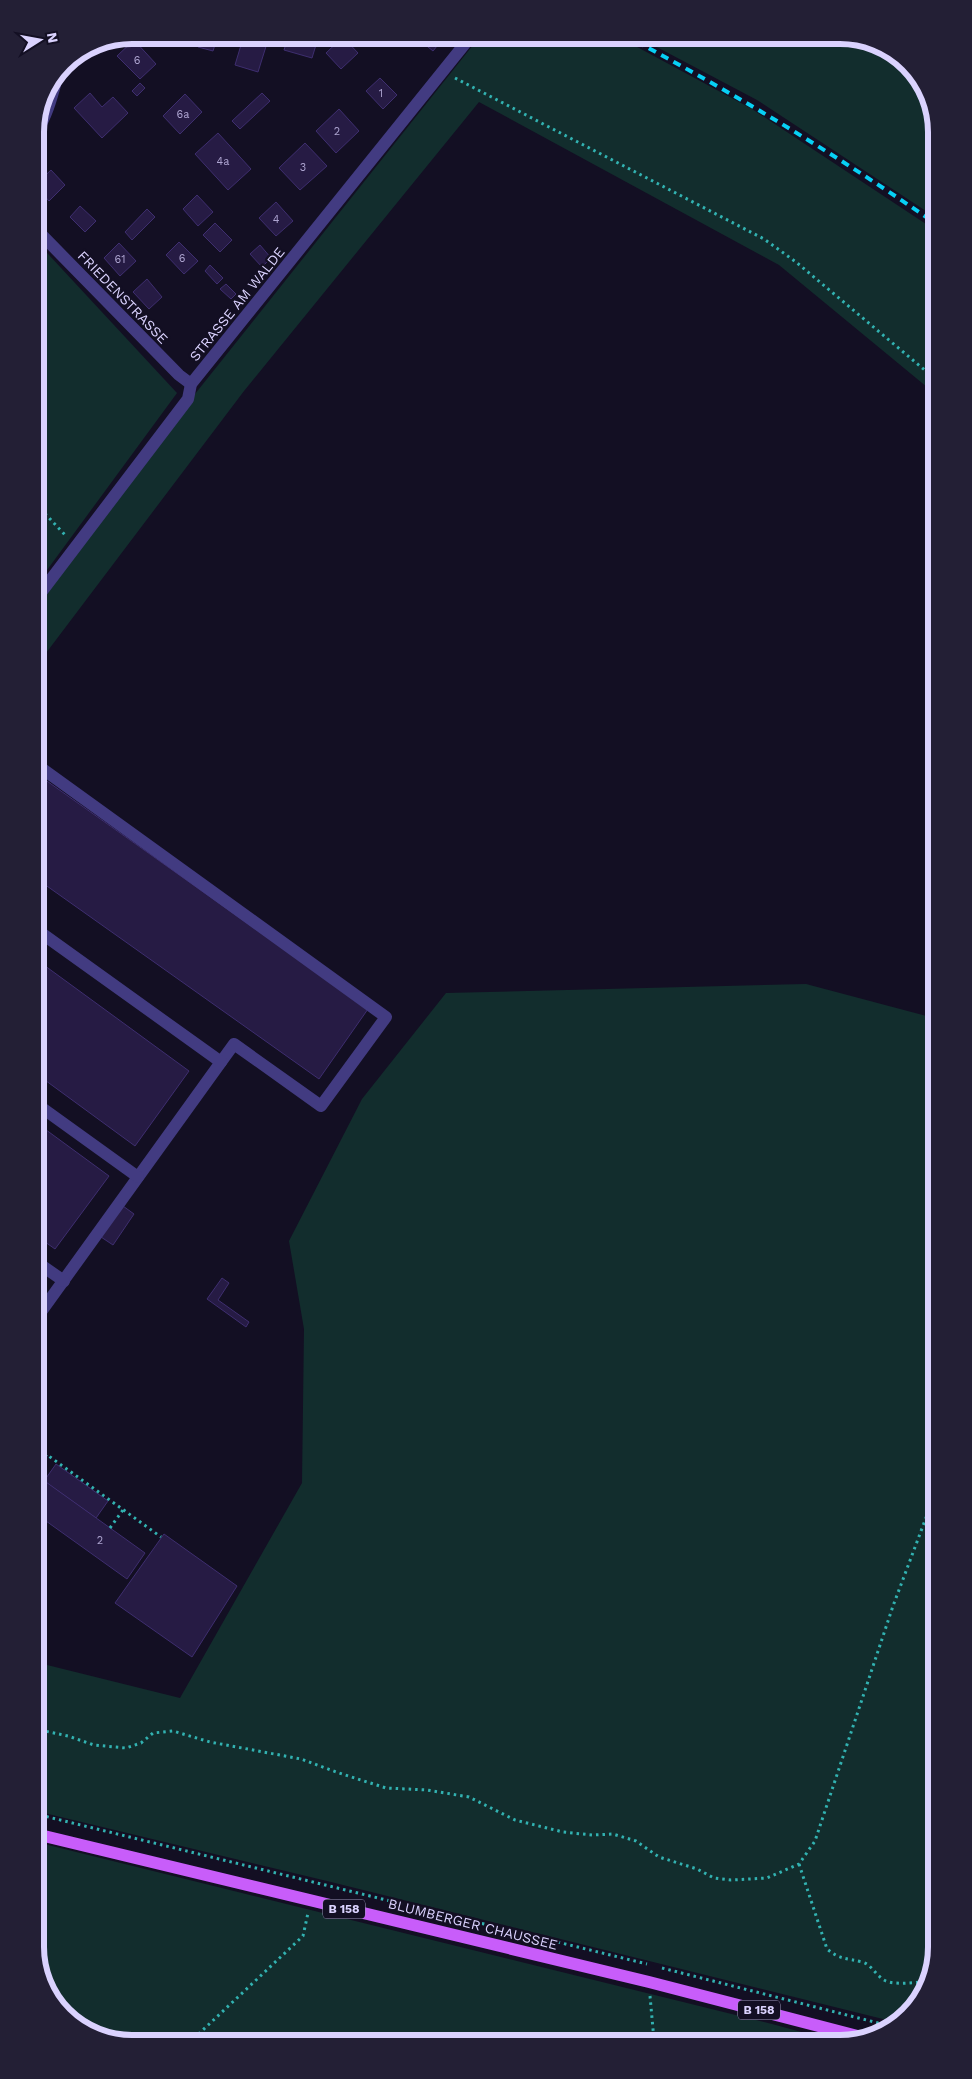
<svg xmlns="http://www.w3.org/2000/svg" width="972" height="2079" viewBox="0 0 972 2079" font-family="'Work Sans',sans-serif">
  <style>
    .green { fill: #122d2d }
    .building { fill: #261b44; stroke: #3e2e6f }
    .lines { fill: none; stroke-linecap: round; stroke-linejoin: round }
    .path { stroke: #32b2b1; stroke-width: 3; stroke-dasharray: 2.5 4; stroke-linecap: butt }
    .minor { stroke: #423b81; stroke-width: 12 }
    .major { stroke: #c85dfa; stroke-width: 12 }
    .rail { stroke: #07d0f5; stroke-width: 4; stroke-dasharray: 8 6; stroke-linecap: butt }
    .labels { text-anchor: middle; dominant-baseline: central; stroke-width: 4.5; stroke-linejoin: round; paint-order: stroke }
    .number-label { font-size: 11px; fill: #ada4d0 }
    .shield { fill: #130f23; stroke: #9e98bc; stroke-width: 1 }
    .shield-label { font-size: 12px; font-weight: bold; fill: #dad2fe }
    .street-label { font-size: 14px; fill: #dad2fe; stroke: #130f23 }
    .rim { fill: none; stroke: #dad2fe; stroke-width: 6 }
  </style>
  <rect width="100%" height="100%" fill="#130f23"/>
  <!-- green -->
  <g class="green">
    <path d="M481,35H615L752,109L932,228L933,392L779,265L479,102L244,391L37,665V607L191,399Z"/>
    <path d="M634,35H846L899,55L932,101V215L757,100Z"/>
    <path d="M36,241L177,393L36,585Z"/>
    <path d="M806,984L934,1018L937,1947L917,2006L895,2022L327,1881L40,1812L39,1663L180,1698L302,1483L304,1329L289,1241L362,1099L446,993Z"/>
    <path d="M40,1843L772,2024L827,2039L126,2044L73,2024L40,1978Z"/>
  </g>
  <!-- building -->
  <g class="building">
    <path d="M218,35L213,51L198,47L200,38L192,36Z"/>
    <path d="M244,35H254L268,40L258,72L235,65Z"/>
    <path d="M289,35H319L312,58L284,50Z"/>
    <path d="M413,35H446L433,51Z"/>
    <path d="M343,37L358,53L341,69L326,53Z"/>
    <path d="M134,40L156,64L140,79L117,56Z"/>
    <path d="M380,78L397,95L383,109L366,91Z"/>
    <path d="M140,83L145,88L137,96L132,91Z"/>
    <path d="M90,93L102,107L113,97L128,113L102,138L74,108Z"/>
    <path d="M262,93L270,101L240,129L232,121Z"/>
    <path d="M185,94L202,112L180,134L163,116Z"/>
    <path d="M339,109L359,131L336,153L316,131Z"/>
    <path d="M218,133L251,169L228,190L195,154Z"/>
    <path d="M305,143L327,166L300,190L279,168Z"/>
    <path d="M51,170L65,185L49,201L35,185Z"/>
    <path d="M197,195L213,212L198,226L183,209Z"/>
    <path d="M276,202L293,221L276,236L259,218Z"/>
    <path d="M80,206L96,221L85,232L70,217Z"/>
    <path d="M147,209L155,217L132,240L125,232Z"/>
    <path d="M215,223L232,240L220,252L203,235Z"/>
    <path d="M179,242L198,261L184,274L166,255Z"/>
    <path d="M119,243L136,261L120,276L104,258Z"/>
    <path d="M260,245L271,258L262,267L250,254Z"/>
    <path d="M210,265L223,278L217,284L205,271Z"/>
    <path d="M147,279L162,297L149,309L133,292Z"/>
    <path d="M226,284L236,294L231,299L220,289Z"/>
    <path d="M37,774L368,1009L319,1079L37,879Z"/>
    <path d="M37,960L189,1071L135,1146L38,1075Z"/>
    <path d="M38,1124L109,1176L55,1249L38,1237Z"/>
    <path d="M123,1206L134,1214L113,1245L101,1237Z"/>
    <path d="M222,1278L229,1283L218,1300L249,1322L246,1327L207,1299Z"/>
    <path d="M56,1464L108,1501L96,1518L44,1481Z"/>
    <path d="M39,1477L145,1553L127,1579L39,1516Z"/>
    <path d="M164,1534L237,1586L192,1657L115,1603Z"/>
  </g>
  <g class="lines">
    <!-- path -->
    <g class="path">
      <path d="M455,78L764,239L796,262L933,377"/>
      <path d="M36,504L66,536"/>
      <path d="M39,1449L161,1537"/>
      <path d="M39,1466L47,1455"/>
      <path d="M110,1528L123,1510"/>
      <path d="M40,1730L68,1736L94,1745L126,1748L141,1743L153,1733L173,1731L210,1742L301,1759L339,1773L386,1788L427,1790L469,1797L515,1820L563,1832L592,1835L613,1834L636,1841L659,1857L697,1869L714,1878L731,1880L767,1878L799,1864L815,1841L893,1606L936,1491"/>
      <path d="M40,1815L647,1964"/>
      <path d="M799,1864L827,1949C840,1960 847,1958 862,1962C870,1964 874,1972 880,1977C889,1987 913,1982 925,1982"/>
      <path d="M662,1968L890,2026"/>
      <path d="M650,1996L654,2040"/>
      <path d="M189,2043L303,1936L308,1913"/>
    </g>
    <!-- minor -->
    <g class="minor">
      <path d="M35,134C48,115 53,92 59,70"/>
      <path d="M35,228L179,375L191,384"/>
      <path d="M36,599L188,399L191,384L472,35"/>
      <path d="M37,765L386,1017L321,1106L234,1044L221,1062"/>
      <path d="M37,930L221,1062L38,1316"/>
      <path d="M38,1105L138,1177"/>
      <path d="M38,1263L64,1281"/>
    </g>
    <!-- major -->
    <path class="major" d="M40,1835L649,1982L869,2039"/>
    <!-- rail -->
    <path class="rail" d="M624,35C732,92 832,152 932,221"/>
  </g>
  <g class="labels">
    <!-- number labels -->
    <g class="number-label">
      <text x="137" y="60">6</text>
      <text x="381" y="93">1</text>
      <text x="183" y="114">6a</text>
      <text x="337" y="131">2</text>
      <text x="223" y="161">4a</text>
      <text x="303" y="167">3</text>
      <text x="276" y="219">4</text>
      <text x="182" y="258">6</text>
      <text x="120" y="259">61</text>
      <text x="100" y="1540">2</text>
    </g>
    <!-- shield labels -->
    <g class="shield">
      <rect x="323" y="1899.5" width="42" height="19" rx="4"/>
      <rect x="738" y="2000.5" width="42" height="19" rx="4"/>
    </g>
    <g class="shield-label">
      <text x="344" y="1909">B 158</text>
      <text x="759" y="2010">B 158</text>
    </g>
    <!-- street labels -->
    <g class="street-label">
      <text transform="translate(123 297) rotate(46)">FRIEDENSTRASSE</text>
      <text transform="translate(237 304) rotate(-51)">STRASSE AM WALDE</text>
      <text transform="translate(473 1924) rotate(14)">BLUMBERGER CHAUSSEE</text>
    </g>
  </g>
  <!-- crop -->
  <path d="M0 0H972V2079H0ZM132 44H840A88 88 0 0 1 928 132V1947A88 88 0 0 1 840 2035H132A88 88 0 0 1 44 1947V132A88 88 0 0 1 132 44Z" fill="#231f35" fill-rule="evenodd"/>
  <path class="rim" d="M132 44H840A88 88 0 0 1 928 132V1947A88 88 0 0 1 840 2035H132A88 88 0 0 1 44 1947V132A88 88 0 0 1 132 44Z"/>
  <!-- north arrow -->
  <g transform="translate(40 40) rotate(79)" stroke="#130f23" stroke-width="4" paint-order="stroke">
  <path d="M0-4L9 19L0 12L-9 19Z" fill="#dad2fe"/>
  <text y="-8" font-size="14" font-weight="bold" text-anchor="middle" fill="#dad2fe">N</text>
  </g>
</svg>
